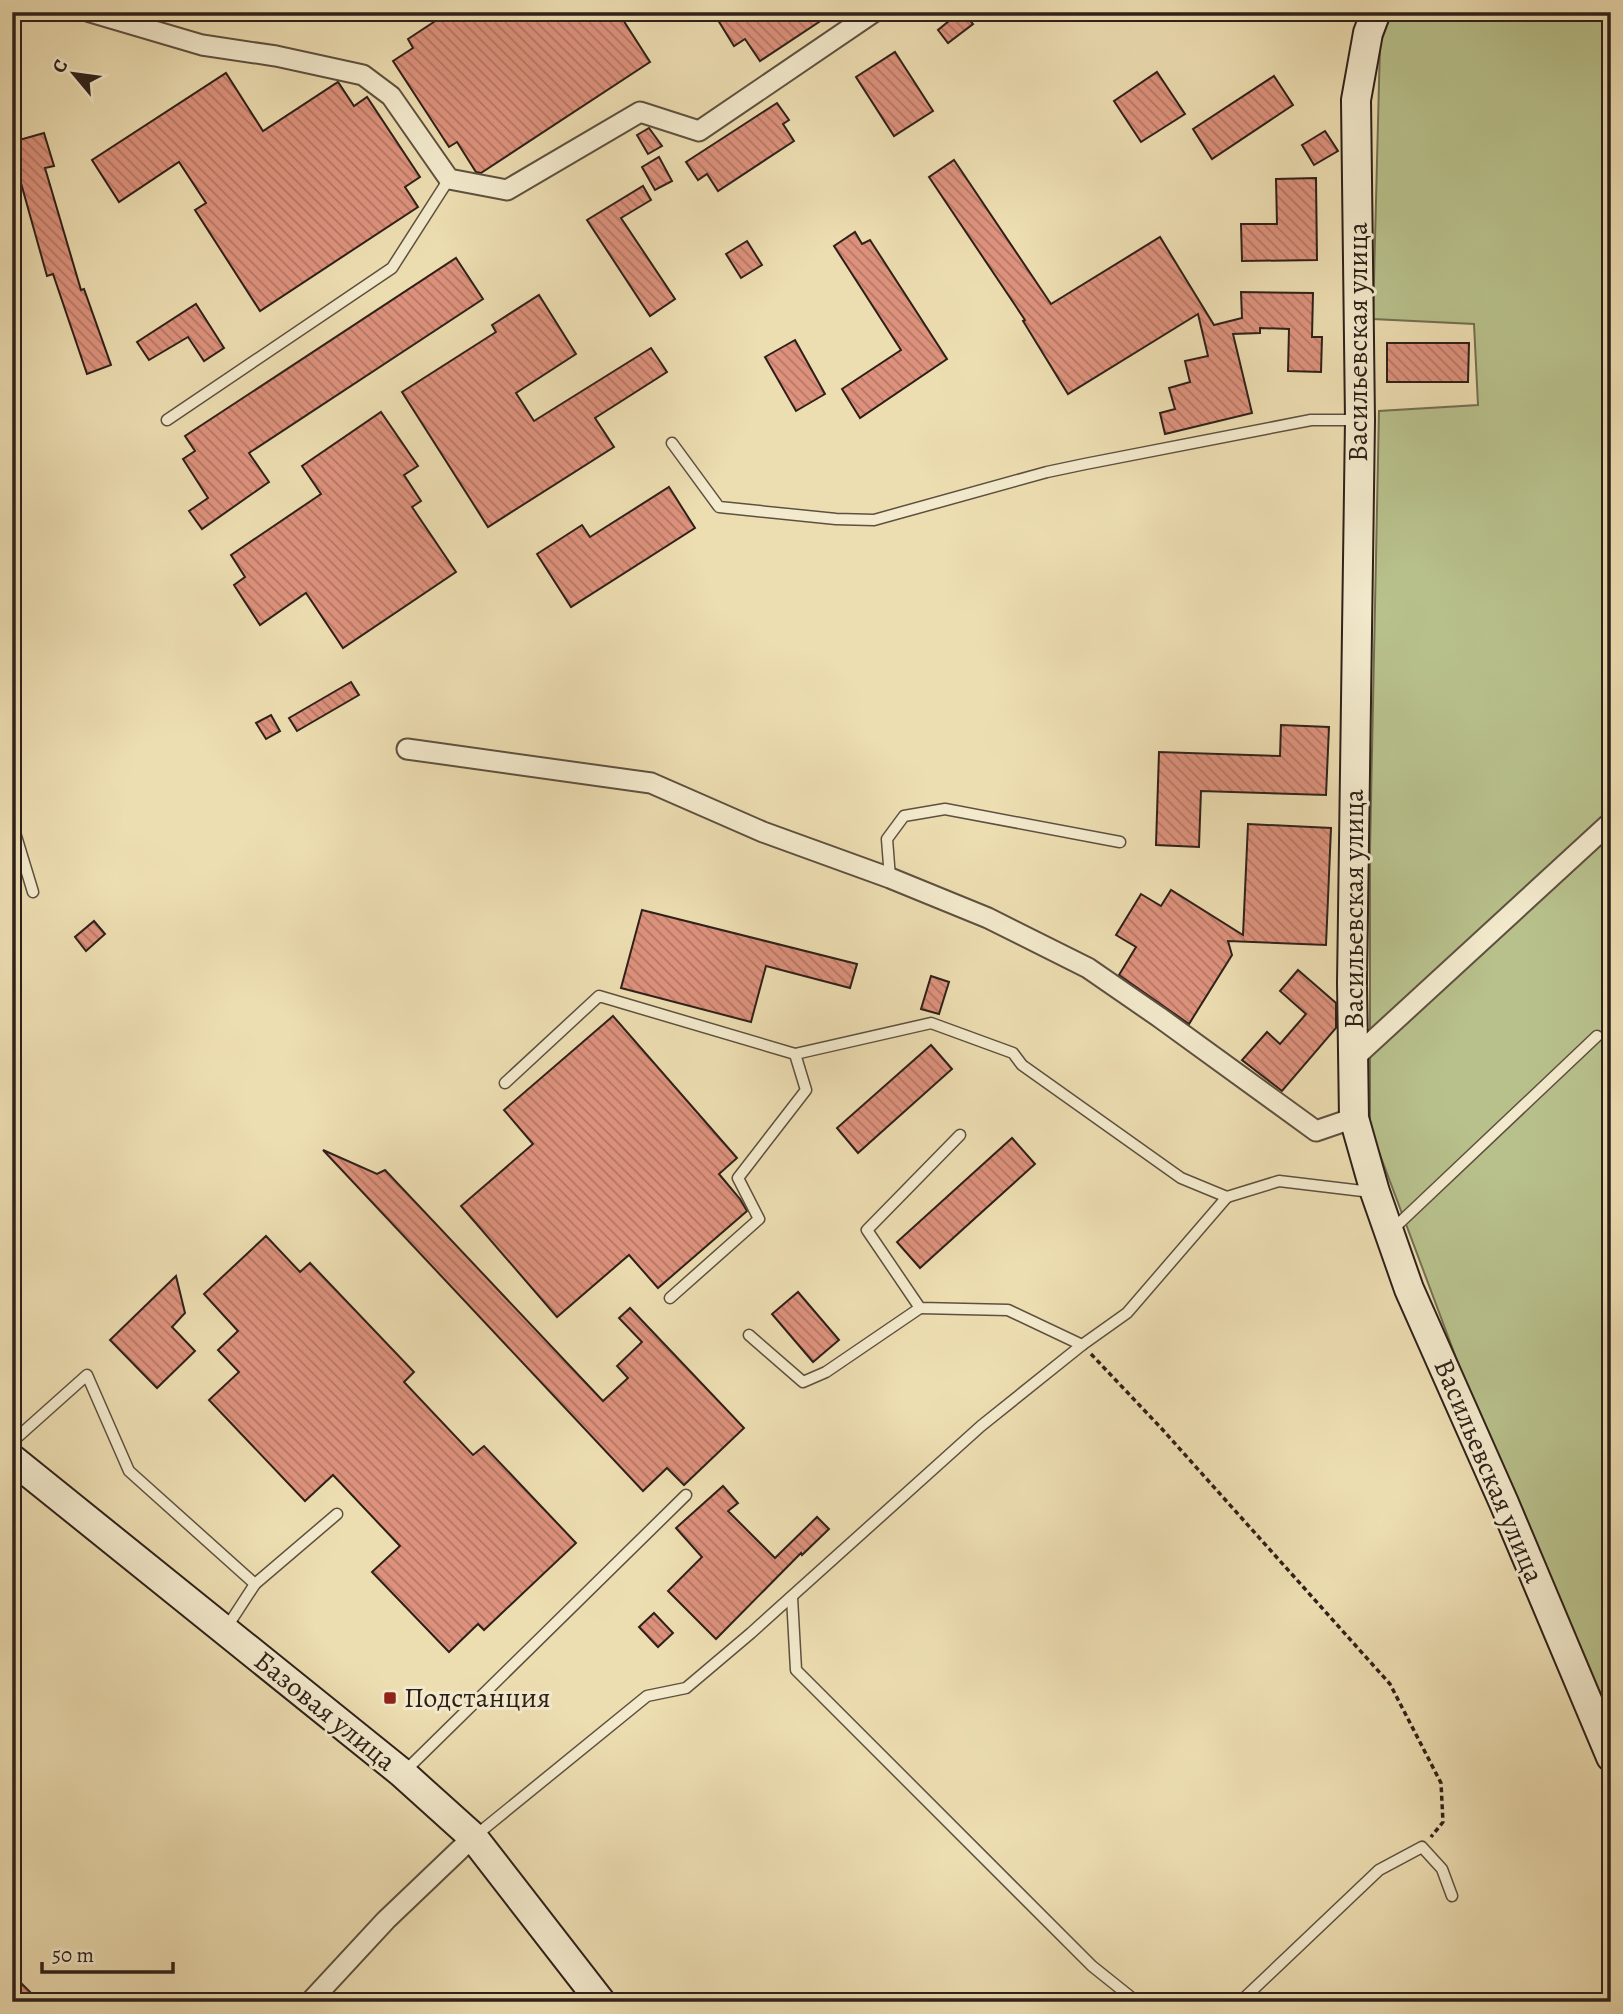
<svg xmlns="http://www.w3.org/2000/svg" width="1623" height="2014" viewBox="0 0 1623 2014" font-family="Alegreya,serif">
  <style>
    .garden { fill: #b8c18c; stroke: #737052; stroke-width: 2 }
    .building { fill: url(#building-back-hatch); stroke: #2e2019; stroke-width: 2 }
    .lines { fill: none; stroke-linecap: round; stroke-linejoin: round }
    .lane-casing { stroke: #5e503f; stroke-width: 13 }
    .street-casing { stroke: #5e503f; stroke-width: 23 }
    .secondary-casing { stroke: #2e2019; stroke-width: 32 }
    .path { stroke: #2e2019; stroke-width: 3.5; stroke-dasharray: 5 3.5; stroke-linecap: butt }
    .lane { stroke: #f3eacd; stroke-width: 10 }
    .street { stroke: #f3eacd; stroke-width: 19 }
    .secondary { stroke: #f3eacd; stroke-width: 28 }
    .rail-casing { stroke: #2e2019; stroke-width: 8 }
    .rail { stroke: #f3eacd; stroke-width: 5; stroke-dasharray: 16; stroke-linecap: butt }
    .poi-dot { fill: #8f2418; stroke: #f3eacd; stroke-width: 2.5 }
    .labels { text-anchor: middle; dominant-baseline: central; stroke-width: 6; stroke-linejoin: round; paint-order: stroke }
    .street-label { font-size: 28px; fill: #2e2019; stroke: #f3eacd }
    .poi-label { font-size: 28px; fill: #2e2019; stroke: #f3eacd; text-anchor: start }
  </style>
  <defs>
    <pattern id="building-back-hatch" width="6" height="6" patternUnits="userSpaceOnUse" patternTransform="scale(1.75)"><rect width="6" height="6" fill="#de927d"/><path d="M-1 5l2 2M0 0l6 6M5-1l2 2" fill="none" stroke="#b47766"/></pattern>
  </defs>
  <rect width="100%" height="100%" fill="#eddeb2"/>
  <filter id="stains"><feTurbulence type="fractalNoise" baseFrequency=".00286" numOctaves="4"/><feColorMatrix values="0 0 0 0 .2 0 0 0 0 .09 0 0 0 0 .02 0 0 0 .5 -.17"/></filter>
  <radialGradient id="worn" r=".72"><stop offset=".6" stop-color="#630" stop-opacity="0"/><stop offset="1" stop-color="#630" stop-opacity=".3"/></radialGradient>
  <!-- garden -->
  <path class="garden" d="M1392,12H1611V774L1608,779L1611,872V1720L1606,1715L1470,1395L1370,1128V850L1379,411L1478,405L1474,324L1373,319L1380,44Z"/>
  <!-- building -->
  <g class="building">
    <path d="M449,12H618L650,62L481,173L476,172L457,142L449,147L393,61L413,48L408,39Z"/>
    <path d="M713,12H834L760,61L745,39L734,46Z"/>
    <path d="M960,12H963L973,24L948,43L938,30Z"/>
    <path d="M895,52L933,111L894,136L856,77Z"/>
    <path d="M1157,72L1185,114L1141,142L1114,101Z"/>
    <path d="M226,73L263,131L338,82L354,106L367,97L420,177L405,187L418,207L260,311L195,210L206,203L179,162L119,202L92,160Z"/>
    <path d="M1274,76L1293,105L1212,159L1193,129Z"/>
    <path d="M777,103L789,120L783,124L794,141L718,191L707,174L698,180L686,162Z"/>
    <path d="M649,128L662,146L648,154L637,135Z"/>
    <path d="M1325,131L1338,151L1314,165L1302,145Z"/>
    <path d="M44,133L54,166L45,168L81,290L84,289L111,365L87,374L53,274L47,276L12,151V142Z"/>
    <path d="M659,157L672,181L655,190L642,167Z"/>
    <path d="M954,160L1051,304L1160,237L1214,325L1242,318L1241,292L1313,293L1312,337H1322L1321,372L1288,371L1289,329L1260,328V333L1233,334L1252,413L1165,434L1160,413L1175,409L1169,388L1190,382L1185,361L1208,356L1198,314L1068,394L1023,321L1025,320L929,177Z"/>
    <path d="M1316,178L1317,260L1242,261L1241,224H1277L1276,179Z"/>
    <path d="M643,186L651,200L621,218L675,299L650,316L587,220Z"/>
    <path d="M855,232L862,244L870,240L947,359L860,418L842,389L901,350L834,246Z"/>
    <path d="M747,241L762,265L741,278L726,254Z"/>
    <path d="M456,258L483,299L249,453L269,482L202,529L189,511L208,498L183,459L195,451L185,436Z"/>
    <path d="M539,295L576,354L516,393L534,421L651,348L667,372L595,418L614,447L488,527L402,392L496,332L492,325Z"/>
    <path d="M196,304L224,348L204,361L188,337L149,360L137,342Z"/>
    <path d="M795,340L825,394L796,411L765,357Z"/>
    <path d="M1387,343H1469L1468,382H1387Z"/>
    <path d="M381,412L418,466L404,475L421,501L412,507L456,572L343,648L306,593L260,625L234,585L245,577L231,555L321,494L302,466Z"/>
    <path d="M669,487L695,528L571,607L537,554L582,525L590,537Z"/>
    <path d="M351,682L359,695L297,731L289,718Z"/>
    <path d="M271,715L280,731L266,739L256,723Z"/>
    <path d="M1281,725L1329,727L1326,795L1201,791L1199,847L1156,845L1159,752L1280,756Z"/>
    <path d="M1248,824L1331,828L1326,945L1228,941L1232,955L1189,1024L1119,975L1136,947L1116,935L1141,894L1161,906L1171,890L1243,935Z"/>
    <path d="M642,910L857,964L850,988L766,966L751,1022L621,988Z"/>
    <path d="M94,921L105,934L86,951L75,937Z"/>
    <path d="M1298,970L1336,1003V1028L1282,1091L1242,1060L1267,1032L1280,1044L1306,1014L1280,991Z"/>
    <path d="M931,976L949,982L939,1014L921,1009Z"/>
    <path d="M613,1016L737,1158L719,1174L740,1199L747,1211L658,1288L629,1255L557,1317L461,1206L533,1144L504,1110Z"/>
    <path d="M931,1045L952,1069L858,1153L837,1128Z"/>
    <path d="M1012,1138L1035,1164L920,1268L897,1242Z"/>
    <path d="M323,1150L377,1174L385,1170L603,1401L628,1378L617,1366L642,1342L619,1318L630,1308L744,1428L684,1485L667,1468L643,1491Z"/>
    <path d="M266,1236L300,1272L310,1263L414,1372L404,1382L473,1455L484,1446L576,1543L484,1630L478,1624L449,1652L372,1572L400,1546L333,1475L305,1501L209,1400L239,1372L218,1350L238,1331L204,1294Z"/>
    <path d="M176,1276L185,1313L172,1327L195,1351L157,1388L110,1340Z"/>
    <path d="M798,1292L839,1340L813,1362L772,1314Z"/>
    <path d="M723,1486L738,1503L728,1511L775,1558L817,1517L829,1529L802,1555L801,1553L716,1639L668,1591L702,1557L676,1528Z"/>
    <path d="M654,1613L673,1633L658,1647L639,1627Z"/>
    <path d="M12,1974L40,2002H12Z"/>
  </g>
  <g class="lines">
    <defs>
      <g id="lane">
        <path d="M167,420L392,268L449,179"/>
        <path d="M672,443L719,507L836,519L874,520L1047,472L1085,464L1311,420H1359"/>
        <path d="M12,823L33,892"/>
        <path d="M890,878L887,839L904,816L945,809L1120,842"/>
        <path d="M505,1083L599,996L795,1054L931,1023L1013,1053L1022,1065L1181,1178L1227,1197L1279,1181L1371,1192"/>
        <path d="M960,1135L867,1230L920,1308L1008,1310L1082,1345"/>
        <path d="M1392,1230L1597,1036"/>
        <path d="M670,1298L759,1219L738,1178L806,1090L795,1054"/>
        <path d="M749,1335L803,1382L826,1372L920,1308"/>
        <path d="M12,1442L87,1375L129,1471L255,1584L337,1514"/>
        <path d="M792,1597L796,1670L1092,1966L1137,2002"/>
        <path d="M225,1630L255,1584"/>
        <path d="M405,1771L686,1495"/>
        <path d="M475,1836L647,1696L686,1688L751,1633L981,1426L1082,1345L1127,1313L1227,1197"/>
        <path d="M1240,2002L1379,1870L1422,1847L1442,1869L1452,1896"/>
      </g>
      <g id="street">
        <path d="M90,12L202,45L276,56L363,75L391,96L449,179L507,190L640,112L699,131L874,12"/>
        <path d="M407,749L651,783L763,832L890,878L988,918L1088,968L1159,1017L1316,1131L1354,1118"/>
        <path d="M1353,1059L1611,822"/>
        <path d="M310,2002L386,1920L473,1837"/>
      </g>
      <g id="secondary">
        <path d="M1376,12L1368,33L1356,100L1360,420L1352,983L1354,1118L1375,1192L1409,1289L1504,1503L1611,1757"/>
        <path d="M12,1459L402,1773L473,1837L601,2002"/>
      </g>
    </defs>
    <!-- lane casing -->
    <use href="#lane" class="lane-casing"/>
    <!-- street casing -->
    <use href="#street" class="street-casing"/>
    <!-- secondary casing -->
    <use href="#secondary" class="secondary-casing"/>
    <!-- path -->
    <path class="path" d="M1091,1354L1162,1429L1390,1684L1441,1783L1443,1822L1431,1837"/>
    <!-- lane -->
    <use href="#lane" class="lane"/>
    <!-- street -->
    <use href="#street" class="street"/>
    <!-- secondary -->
    <use href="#secondary" class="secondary"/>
    <defs>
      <g id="rail">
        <path d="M229,12L280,15L309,12"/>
        <path d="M12,586L16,598"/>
      </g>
    </defs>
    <!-- rail casing -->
    <use href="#rail" class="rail-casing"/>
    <!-- rail -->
    <use href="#rail" class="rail"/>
  </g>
  <!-- markers -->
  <rect class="poi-dot" x="383" y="1691" width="14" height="14" rx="3.5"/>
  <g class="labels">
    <!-- street labels -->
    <g class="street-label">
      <text transform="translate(1358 342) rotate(-90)">Васильевская улица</text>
      <text transform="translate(1354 909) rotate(-90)">Васильевская улица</text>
      <text transform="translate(1489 1471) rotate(67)">Васильевская улица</text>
      <text transform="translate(325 1711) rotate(39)">Базовая улица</text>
    </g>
    <!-- poi labels -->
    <g class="poi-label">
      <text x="404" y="1698">Подстанция</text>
    </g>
  </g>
  <!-- margin -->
  <rect width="1623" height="2014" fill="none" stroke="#eddeb2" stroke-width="42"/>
  <rect x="14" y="14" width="1595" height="1986" fill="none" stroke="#2e2019" stroke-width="3.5"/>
  <rect x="21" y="21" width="1581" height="1972" fill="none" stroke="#2e2019" stroke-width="2"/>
  <!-- north arrow -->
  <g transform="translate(74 74) rotate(299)" stroke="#f3eacd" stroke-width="5" paint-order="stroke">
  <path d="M0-5L12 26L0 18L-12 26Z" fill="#2e2019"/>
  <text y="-10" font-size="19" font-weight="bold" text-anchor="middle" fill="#2e2019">С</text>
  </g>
  <!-- scale -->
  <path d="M42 1962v10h131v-10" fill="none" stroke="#2e2019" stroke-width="3.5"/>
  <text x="52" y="1962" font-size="21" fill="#2e2019" stroke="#f3eacd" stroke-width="5" paint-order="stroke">50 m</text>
  <rect width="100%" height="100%" filter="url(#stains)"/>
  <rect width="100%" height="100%" fill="url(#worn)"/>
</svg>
